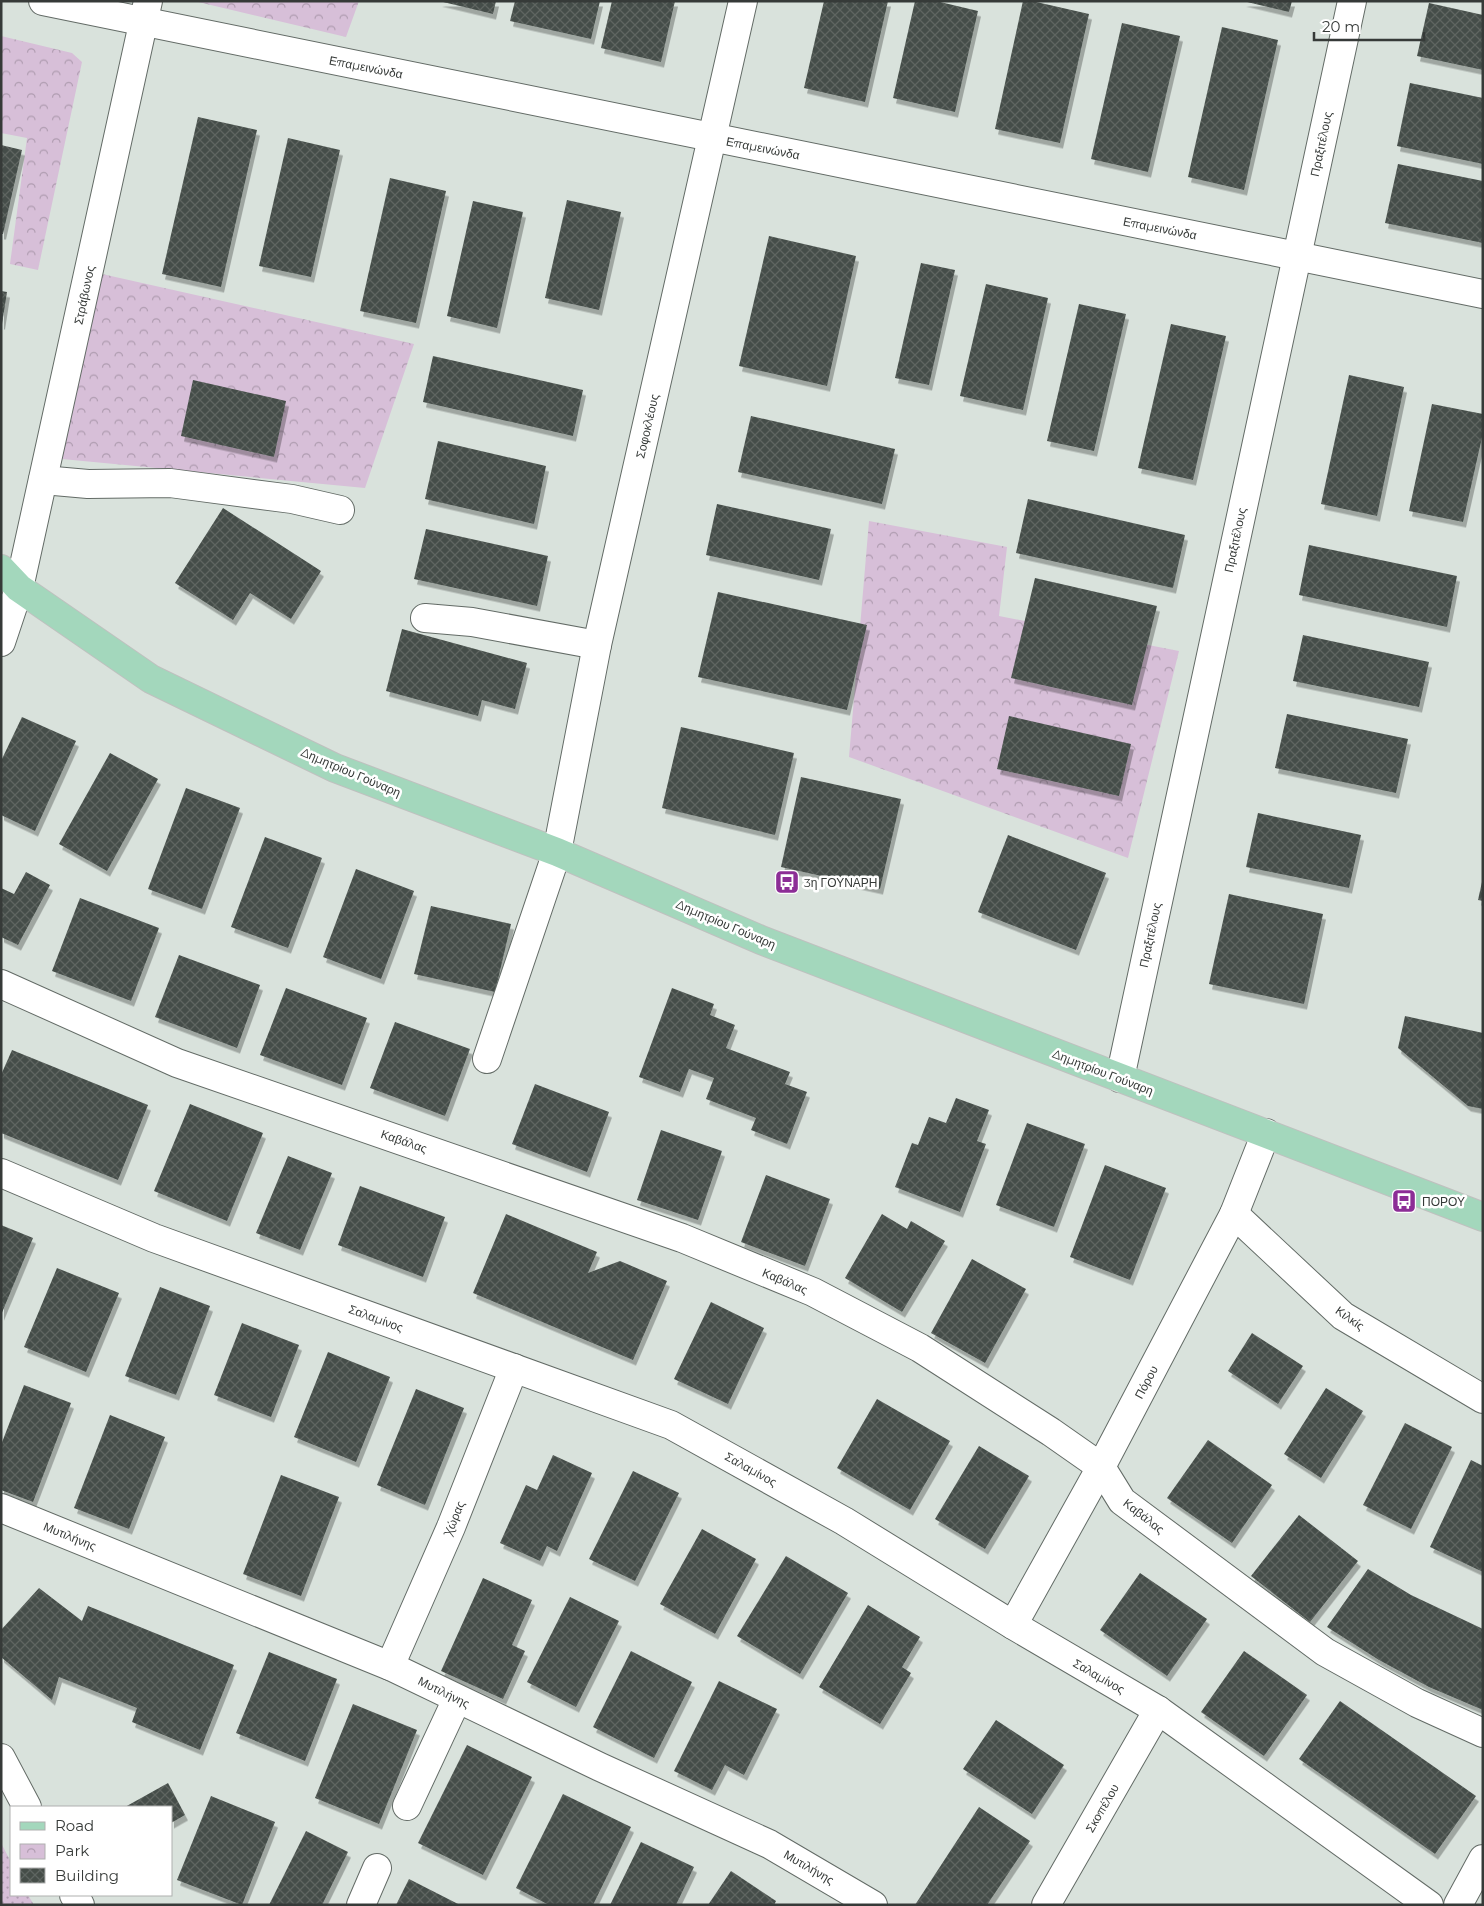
<svg xmlns="http://www.w3.org/2000/svg" width="1484" height="1906" viewBox="0 0 1484 1906" font-family="Montserrat,sans-serif">
  <style>
    .grass { fill: url(#grass-dots) }
    .park { fill: url(#park-crowns) }
    .building { fill: url(#building-cross-hatch); filter: url(#shadow) }
    .lines { fill: none; stroke-linecap: round; stroke-linejoin: round }
    .minor-casing { stroke: #636b66; stroke-width: 30 }
    .major-casing { stroke: #bfc0bf; stroke-width: 30 }
    .minor { stroke: #fff; stroke-width: 28 }
    .major { stroke: #a3d7bc; stroke-width: 28 }
    .labels { text-anchor: middle; dominant-baseline: central; stroke-width: 5; stroke-linejoin: round; paint-order: stroke }
    .street-label { font-size: 12px; fill: #363a38; stroke: #fff }
    .poi-label { font-size: 12px; fill: #363a38; stroke: #fff; text-anchor: start }
  </style>
  <defs>
    <pattern id="grass-dots" width="8" height="8" patternUnits="userSpaceOnUse" patternTransform="scale(1.25)"><rect width="8" height="8" fill="#d7bfd8"/><path d="M2 2h.1M6 6h.1" fill="none" stroke="#af9cb0" stroke-width="1.8" stroke-linecap="round"/></pattern>
    <pattern id="park-crowns" width="20" height="18" patternUnits="userSpaceOnUse" patternTransform="scale(1.25)"><rect width="20" height="18" fill="#d7bfd8"/><path d="M2 6a3 3 0 1 1 6 0M12 15a3 3 0 1 1 6 0" fill="none" stroke="#af9cb0"/></pattern>
    <pattern id="building-cross-hatch" width="8" height="8" patternUnits="userSpaceOnUse" patternTransform="scale(1.25)"><rect width="8" height="8" fill="#454d48"/><path d="M0 0l8 8M0 8l8-8" fill="none" stroke="#5e6561"/></pattern>
    <filter id="shadow"><feDropShadow dx="3" dy="5.5" stdDeviation="0" flood-color="#0004"/></filter>
  </defs>
  <rect width="100%" height="100%" fill="#d9e2dc"/>
  <!-- grass -->
  <path class="grass" d="M1,1843L11,1862V1895H28L34,1905H1Z"/>
  <!-- park -->
  <g class="park">
    <path d="M194,1H359L346,37Z"/>
    <path d="M1,36L72,53L82,62L38,270L10,264L27,138L1,133Z"/>
    <path d="M102,274L414,344L365,488L62,459Z"/>
    <path d="M869,521L1007,547L999,616L1179,651L1128,858L849,757Z"/>
  </g>
  <!-- building -->
  <g class="building">
    <path d="M439,1H496L493,14Z"/>
    <path d="M515,1H600L591,39L510,21Z"/>
    <path d="M612,1H675L661,62L601,48Z"/>
    <path d="M824,1H888L865,102L804,88Z"/>
    <path d="M915,1H936L978,11L955,112L893,98Z"/>
    <path d="M1023,1H1032L1089,14L1060,143L995,129Z"/>
    <path d="M1243,1H1292L1289,12Z"/>
    <path d="M1429,3L1483,15V70L1417,56Z"/>
    <path d="M1122,23L1180,36L1148,172L1091,159Z"/>
    <path d="M1222,27L1278,40L1244,190L1188,177Z"/>
    <path d="M1410,83L1483,98V164L1397,146Z"/>
    <path d="M198,117L257,130L221,287L162,274Z"/>
    <path d="M288,138L340,150L311,277L259,266Z"/>
    <path d="M1,145L22,150L3,234H1Z"/>
    <path d="M1398,164L1483,181V243L1385,223Z"/>
    <path d="M390,178L446,191L416,323L360,311Z"/>
    <path d="M567,200L621,212L599,310L545,298Z"/>
    <path d="M473,201L523,212L497,328L447,316Z"/>
    <path d="M769,236L856,256L827,386L739,366Z"/>
    <path d="M921,263L955,270L929,385L895,378Z"/>
    <path d="M986,284L1048,298L1023,410L960,396Z"/>
    <path d="M1,291L7,292L2,324H1Z"/>
    <path d="M1079,304L1126,314L1094,451L1047,441Z"/>
    <path d="M1171,324L1226,336L1193,480L1138,468Z"/>
    <path d="M433,356L583,390L573,436L423,402Z"/>
    <path d="M1349,375L1404,387L1377,516L1321,504Z"/>
    <path d="M193,380L286,401L274,457L181,436Z"/>
    <path d="M1432,404L1483,414V433L1463,522L1409,511Z"/>
    <path d="M751,416L895,449L882,504L738,472Z"/>
    <path d="M438,441L546,466L534,524L425,499Z"/>
    <path d="M1028,499L1185,535L1173,588L1016,553Z"/>
    <path d="M717,504L831,529L819,580L706,555Z"/>
    <path d="M223,508L321,571L291,619L250,593L233,620L175,583Z"/>
    <path d="M426,529L548,556L537,606L414,579Z"/>
    <path d="M1309,545L1457,576L1447,627L1299,595Z"/>
    <path d="M1035,578L1157,606L1132,705L1011,678Z"/>
    <path d="M718,592L867,625L847,710L698,677Z"/>
    <path d="M402,629L527,663L515,709L482,700L478,716L386,691Z"/>
    <path d="M1303,635L1429,662L1419,707L1293,681Z"/>
    <path d="M1287,714L1408,739L1396,793L1275,768Z"/>
    <path d="M1009,716L1131,744L1119,796L997,769Z"/>
    <path d="M22,717L76,741L35,831L1,815V761Z"/>
    <path d="M681,727L794,753L775,835L662,808Z"/>
    <path d="M110,753L158,779L107,871L59,844Z"/>
    <path d="M801,777L901,799L880,889L781,867Z"/>
    <path d="M186,788L240,808L202,909L148,889Z"/>
    <path d="M1258,813L1361,835L1349,888L1246,867Z"/>
    <path d="M1008,835L1106,873L1076,950L978,912Z"/>
    <path d="M265,837L322,858L288,948L231,927Z"/>
    <path d="M356,869L414,891L381,979L323,957Z"/>
    <path d="M26,872L50,885L18,945L1,937V888L14,894Z"/>
    <path d="M1482,882H1483V901L1478,900Z"/>
    <path d="M1229,894L1323,914L1304,1004L1209,984Z"/>
    <path d="M80,898L159,928L131,1001L52,971Z"/>
    <path d="M431,906L511,924L495,992L414,974Z"/>
    <path d="M179,955L260,985L237,1048L155,1017Z"/>
    <path d="M286,988L367,1018L342,1085L260,1055Z"/>
    <path d="M672,988L714,1004L710,1015L735,1025L726,1048L790,1072L785,1084L807,1092L787,1144L751,1130L756,1118L706,1099L714,1078L689,1069L680,1092L639,1077Z"/>
    <path d="M1405,1016L1483,1033V1109L1468,1106L1398,1048Z"/>
    <path d="M395,1022L470,1049L445,1116L370,1088Z"/>
    <path d="M12,1050L148,1105L118,1180L1,1133V1075Z"/>
    <path d="M535,1084L609,1112L587,1172L512,1144Z"/>
    <path d="M956,1098L989,1110L977,1141L986,1144L960,1212L895,1187L912,1143L918,1145L929,1117L946,1123Z"/>
    <path d="M190,1104L263,1133L227,1221L154,1191Z"/>
    <path d="M1027,1123L1085,1144L1054,1227L996,1205Z"/>
    <path d="M661,1130L722,1151L698,1220L637,1200Z"/>
    <path d="M288,1156L332,1173L300,1250L256,1233Z"/>
    <path d="M1105,1165L1166,1188L1130,1280L1070,1257Z"/>
    <path d="M766,1175L830,1199L805,1266L741,1242Z"/>
    <path d="M360,1186L445,1217L423,1277L338,1245Z"/>
    <path d="M506,1214L597,1252L588,1273L620,1261L667,1281L633,1360L473,1293Z"/>
    <path d="M882,1214L907,1229L911,1221L945,1241L902,1312L845,1278Z"/>
    <path d="M1,1225L33,1238L1,1315Z"/>
    <path d="M972,1259L1026,1289L985,1363L931,1333Z"/>
    <path d="M57,1268L119,1293L86,1372L24,1347Z"/>
    <path d="M160,1287L210,1306L176,1395L125,1376Z"/>
    <path d="M711,1302L764,1328L728,1404L674,1379Z"/>
    <path d="M242,1323L299,1345L271,1417L214,1395Z"/>
    <path d="M1252,1333L1303,1366L1278,1404L1228,1371Z"/>
    <path d="M328,1352L390,1377L356,1462L294,1437Z"/>
    <path d="M24,1385L71,1403L33,1502L1,1490V1445Z"/>
    <path d="M1326,1388L1363,1411L1321,1478L1284,1454Z"/>
    <path d="M416,1389L464,1408L425,1505L377,1485Z"/>
    <path d="M877,1399L950,1441L910,1510L837,1468Z"/>
    <path d="M110,1415L165,1437L129,1529L74,1508Z"/>
    <path d="M1405,1423L1452,1447L1411,1529L1363,1505Z"/>
    <path d="M1208,1440L1272,1485L1232,1543L1167,1498Z"/>
    <path d="M979,1446L1029,1476L985,1549L935,1519Z"/>
    <path d="M553,1455L592,1473L557,1551L547,1546L540,1561L500,1543L526,1485L537,1490Z"/>
    <path d="M1471,1460L1483,1466V1572L1430,1547Z"/>
    <path d="M633,1471L679,1493L635,1581L589,1559Z"/>
    <path d="M281,1475L339,1497L301,1596L243,1574Z"/>
    <path d="M1299,1515L1358,1561L1310,1622L1251,1576Z"/>
    <path d="M702,1529L756,1559L715,1634L660,1604Z"/>
    <path d="M786,1556L848,1593L800,1674L737,1636Z"/>
    <path d="M1368,1569L1411,1595L1483,1629V1710L1429,1687L1379,1660L1327,1627Z"/>
    <path d="M1140,1573L1207,1619L1167,1676L1100,1630Z"/>
    <path d="M483,1578L532,1600L512,1645L525,1651L503,1699L441,1671Z"/>
    <path d="M39,1588L82,1621L88,1606L234,1665L200,1750L132,1722L137,1708L59,1677L52,1700L1,1657V1630Z"/>
    <path d="M570,1597L619,1621L576,1707L527,1682Z"/>
    <path d="M868,1605L920,1637L902,1667L911,1673L880,1724L819,1687Z"/>
    <path d="M631,1651L692,1682L654,1758L593,1727Z"/>
    <path d="M1244,1651L1307,1695L1264,1756L1201,1712Z"/>
    <path d="M269,1652L337,1679L305,1761L236,1733Z"/>
    <path d="M719,1681L777,1709L744,1775L725,1765L712,1790L674,1771Z"/>
    <path d="M1340,1701L1476,1796L1435,1854L1299,1759Z"/>
    <path d="M353,1704L417,1730L379,1824L315,1798Z"/>
    <path d="M996,1720L1064,1765L1032,1814L963,1769Z"/>
    <path d="M467,1745L532,1777L483,1875L418,1843Z"/>
    <path d="M168,1783L185,1815L171,1823V1807H125Z"/>
    <path d="M563,1794L631,1827L593,1905H549L516,1888Z"/>
    <path d="M211,1796L275,1822L242,1905L177,1880Z"/>
    <path d="M979,1807L1030,1841L987,1905H915Z"/>
    <path d="M306,1831L348,1852L322,1905H269Z"/>
    <path d="M641,1842L694,1867L676,1905H610Z"/>
    <path d="M731,1871L776,1901L774,1905H708Z"/>
    <path d="M409,1879L460,1905H396Z"/>
  </g>
  <g class="lines">
    <defs>
      <g id="minor">
        <path d="M43,1L1483,294"/>
        <path d="M43,480L88,484L170,483L292,499L340,510"/>
        <path d="M425,618L472,622L597,645"/>
        <path d="M1,642L19,588L148,1"/>
        <path d="M1,984L177,1063L682,1238L813,1292L920,1348L1051,1432L1101,1467L1122,1501L1325,1652L1417,1703L1483,1733"/>
        <path d="M487,1059L557,852L597,645L743,1"/>
        <path d="M1120,1078L1352,1"/>
        <path d="M1,1173L154,1238L671,1425L844,1521L1013,1625L1158,1710L1429,1905"/>
        <path d="M1234,1214L1343,1316L1483,1399"/>
        <path d="M1,1508L390,1666L600,1767L769,1844L873,1905"/>
        <path d="M1013,1625L1101,1467L1234,1214L1266,1133"/>
        <path d="M390,1666L451,1527L514,1368"/>
        <path d="M1,1758L27,1807"/>
        <path d="M407,1806L457,1699"/>
        <path d="M74,1895L80,1905"/>
        <path d="M361,1905L377,1868"/>
        <path d="M1046,1905L1158,1710"/>
        <path d="M1458,1905L1483,1859"/>
      </g>
      <path id="major" d="M1,569L19,588L151,679L335,768L557,852L761,940L1483,1217"/>
    </defs>
    <!-- minor casing -->
    <use href="#minor" class="minor-casing"/>
    <!-- major casing -->
    <use href="#major" class="major-casing"/>
    <!-- minor -->
    <use href="#minor" class="minor"/>
    <!-- major -->
    <use href="#major" class="major"/>
  </g>
  <!-- icons -->
  <defs>
    <symbol id="bus-square" viewBox="-11 -11 22 22"><rect x="-9" y="-9" width="18" height="18" rx="4" fill="#8c2d96" stroke="#fff"/><path d="M-5-6H5V4H4V6H2V4H-2V6H-4V4H-5ZM-3.5-4V0h7V-4ZM-3.5 1.2v1.5H-2V1.2ZM2 1.2v1.5H3.5V1.2Z" fill="#fff"/></symbol>
  </defs>
  <g fill-rule="evenodd">
    <use href="#bus-square" x="773" y="868" width="28" height="28"/>
    <use href="#bus-square" x="1390" y="1187" width="28" height="28"/>
  </g>
  <g class="labels">
    <!-- street labels -->
    <g class="street-label">
      <text transform="translate(366 67) rotate(11)">Επαμεινώνδα</text>
      <text transform="translate(1321 144) rotate(-78)">Πραξιτέλους</text>
      <text transform="translate(763 148) rotate(11)">Επαμεινώνδα</text>
      <text transform="translate(1160 228) rotate(11)">Επαμεινώνδα</text>
      <text transform="translate(84 295) rotate(-78)">Στράβωνος</text>
      <text transform="translate(647 426) rotate(-77)">Σοφοκλέους</text>
      <text transform="translate(1235 540) rotate(-78)">Πραξιτέλους</text>
      <text transform="translate(351 772) rotate(23)">Δημητρίου Γούναρη</text>
      <text transform="translate(726 924) rotate(23)">Δημητρίου Γούναρη</text>
      <text transform="translate(1150 935) rotate(-78)">Πραξιτέλους</text>
      <text transform="translate(1103 1072) rotate(21)">Δημητρίου Γούναρη</text>
      <text transform="translate(404 1141) rotate(19)">Καβάλας</text>
      <text transform="translate(785 1281) rotate(23)">Καβάλας</text>
      <text transform="translate(376 1318) rotate(20)">Σαλαμίνος</text>
      <text transform="translate(1350 1318) rotate(35)">Κιλκίς</text>
      <text transform="translate(1146 1382) rotate(-62)">Πόρου</text>
      <text transform="translate(751 1469) rotate(29)">Σαλαμίνος</text>
      <text transform="translate(1144 1516) rotate(38)">Καβάλας</text>
      <text transform="translate(454 1518) rotate(-68)">Χώρας</text>
      <text transform="translate(70 1536) rotate(22)">Μυτιλήνης</text>
      <text transform="translate(1099 1676) rotate(30)">Σαλαμίνος</text>
      <text transform="translate(444 1692) rotate(26)">Μυτιλήνης</text>
      <text transform="translate(1102 1808) rotate(-60)">Σκοπέλου</text>
      <text transform="translate(809 1867) rotate(30)">Μυτιλήνης</text>
    </g>
    <!-- poi labels -->
    <g class="poi-label">
      <text x="804" y="882">3η ΓΟΥΝΑΡΗ</text>
      <text x="1422" y="1201">ΠΟΡΟΥ</text>
    </g>
  </g>
  <!-- border -->
  <rect width="1484" height="1906" fill="none" stroke="#363a38" stroke-width="5"/>
  <!-- legend -->
  <rect x="10" y="1806" width="162" height="90" fill="#ffffff" stroke="#afb0af"/>
  <rect x="20" y="1822" width="25" height="8" fill="#a3d7bc" stroke="#afb0af"/>
  <text x="55" y="1831" font-size="15" fill="#363a38">Road</text>
  <rect x="20" y="1844" width="25" height="15" fill="url(#park-crowns)" stroke="#afb0af"/>
  <text x="55" y="1856" font-size="15" fill="#363a38">Park</text>
  <rect x="20" y="1868" width="25" height="15" fill="url(#building-cross-hatch)" stroke="#afb0af"/>
  <text x="55" y="1881" font-size="15" fill="#363a38">Building</text>
  <!-- scale -->
  <path d="M1314 32v8h110v-8" fill="none" stroke="#363a38" stroke-width="2.5"/>
  <text x="1322" y="32" font-size="15" fill="#363a38" stroke="#ffffff" stroke-width="4" paint-order="stroke">20 m</text>
</svg>
